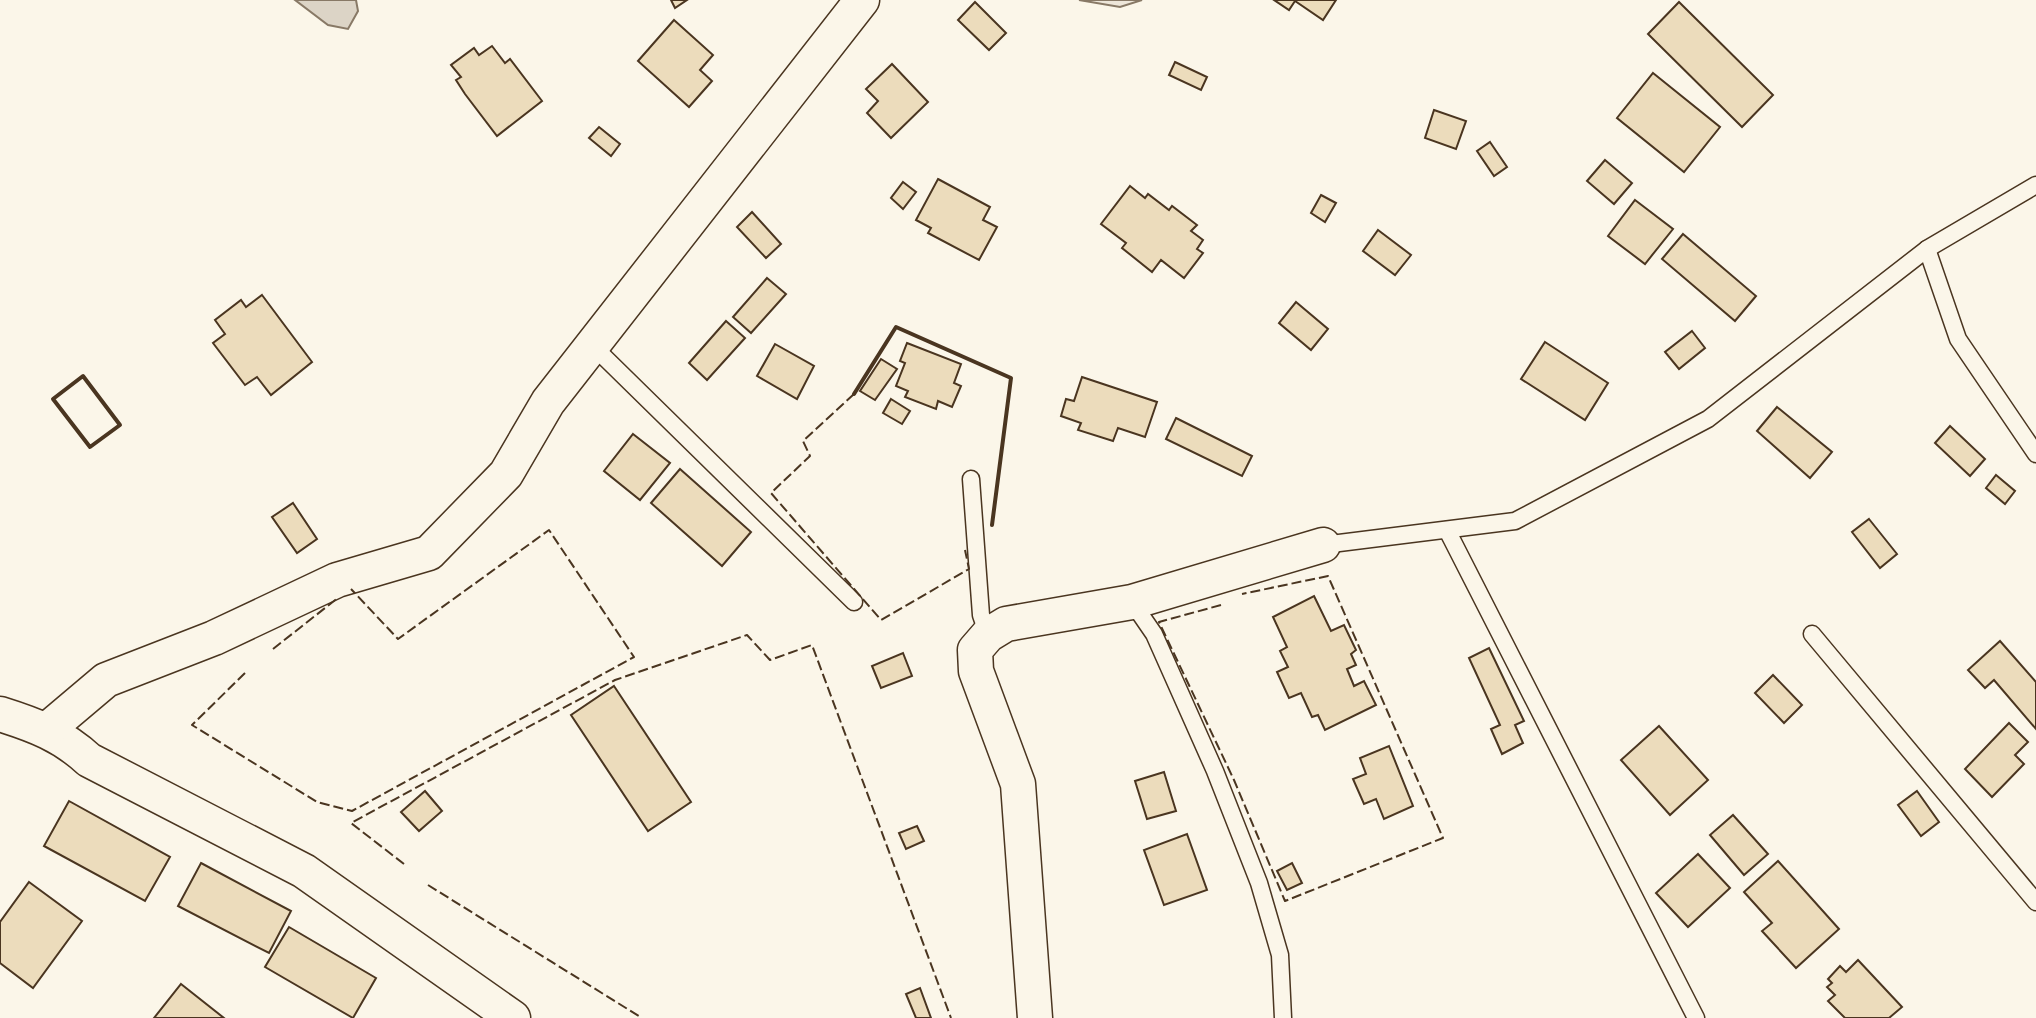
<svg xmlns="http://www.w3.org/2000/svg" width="2036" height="1018" viewBox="0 0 2036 1018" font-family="Karla,sans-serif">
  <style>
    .green { fill: #ede6d9; stroke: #887966; stroke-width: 2 }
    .water { fill: #dcd4c6; stroke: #887966; stroke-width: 2 }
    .building { fill: #ecdcbc; stroke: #4a3520; stroke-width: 2 }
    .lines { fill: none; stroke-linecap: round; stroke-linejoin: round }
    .service-casing { stroke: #4a3520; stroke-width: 19 }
    .minor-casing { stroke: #4a3520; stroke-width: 37 }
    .service { stroke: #fbf6e9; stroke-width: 16 }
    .minor { stroke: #fbf6e9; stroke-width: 34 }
    .fence { stroke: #4a3520; stroke-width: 2; stroke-dasharray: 10 4; stroke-linecap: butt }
    .wall { stroke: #4a3520; stroke-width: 4 }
  </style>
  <rect width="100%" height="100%" fill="#fbf6e9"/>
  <!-- green -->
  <path class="green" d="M1079,0H1142L1120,7Z"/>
  <!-- water -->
  <path class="water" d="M295,0H356L358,11L348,29L328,25Z"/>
  <!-- building -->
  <g class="building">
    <path d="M671,0H687L675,8Z"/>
    <path d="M1274,0H1336L1323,20L1295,1L1289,10Z"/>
    <path d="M975,2L1006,33L989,50L958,20Z"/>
    <path d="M1679,2L1773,95L1742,127L1648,34Z"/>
    <path d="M674,20L713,55L700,70L712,81L689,107L638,61Z"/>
    <path d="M492,46L505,63L510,59L542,101L497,136L465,94L456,80L461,77L451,65L474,48L479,55Z"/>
    <path d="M1175,62L1207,77L1201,90L1169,75Z"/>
    <path d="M892,64L928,102L891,138L867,113L878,101L866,89Z"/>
    <path d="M1653,73L1720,127L1684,172L1617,118Z"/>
    <path d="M1434,110L1466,121L1456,149L1425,138Z"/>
    <path d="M599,127L620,144L611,156L589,138Z"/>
    <path d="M1490,142L1507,167L1494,176L1477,151Z"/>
    <path d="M1605,160L1632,183L1614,204L1587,181Z"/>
    <path d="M938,179L990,207L983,220L997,227L979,260L928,233L931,228L916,220Z"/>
    <path d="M903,182L916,192L903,209L891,198Z"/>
    <path d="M1130,186L1145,198L1148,194L1169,210L1172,206L1197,225L1191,231L1203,240L1197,249L1203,253L1184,278L1161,260L1152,272L1122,248L1126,243L1101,224Z"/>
    <path d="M1321,195L1336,203L1325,222L1311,213Z"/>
    <path d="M1635,200L1673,229L1645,264L1608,236Z"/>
    <path d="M752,212L781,244L766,258L737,227Z"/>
    <path d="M1378,230L1411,255L1395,275L1363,251Z"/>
    <path d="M1683,234L1756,296L1735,321L1662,259Z"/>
    <path d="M767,278L786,294L751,333L733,317Z"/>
    <path d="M262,295L312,362L271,395L257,377L245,385L213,343L225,334L215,320L241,300L246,307Z"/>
    <path d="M1296,302L1328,329L1311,350L1279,323Z"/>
    <path d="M726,321L745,338L707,380L689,363Z"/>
    <path d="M1692,331L1705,348L1679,369L1665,352Z"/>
    <path d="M1545,342L1608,383L1585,420L1521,379Z"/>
    <path d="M907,343L961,364L954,383L961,386L952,407L938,401L936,409L905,397L908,391L896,386L905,363L900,361Z"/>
    <path d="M775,344L814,366L797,399L757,376Z"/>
    <path d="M881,359L897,369L875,400L860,391Z"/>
    <path d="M1082,377L1157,402L1145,437L1118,428L1113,441L1078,430L1081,423L1061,416L1066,399L1074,401Z"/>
    <path d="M891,399L910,411L902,424L883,413Z"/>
    <path d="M1777,407L1832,452L1810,478L1757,431Z"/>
    <path d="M1176,418L1252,456L1242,476L1166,439Z"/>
    <path d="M1950,426L1985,459L1970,476L1935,443Z"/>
    <path d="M633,434L670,463L640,500L604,471Z"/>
    <path d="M680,469L751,532L722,566L651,503Z"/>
    <path d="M1996,475L2015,491L2005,504L1986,488Z"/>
    <path d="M293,503L317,539L297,553L272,517Z"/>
    <path d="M1869,519L1897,554L1880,568L1852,532Z"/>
    <path d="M1314,596L1331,631L1344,625L1356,650L1351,654L1356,665L1347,669L1354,686L1364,681L1376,705L1325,730L1318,715L1312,717L1301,693L1289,698L1277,672L1288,667L1280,651L1287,647L1273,617Z"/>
    <path d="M2000,641L2036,682V729L1994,680L1985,688L1968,670Z"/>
    <path d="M1489,648L1524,721L1515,725L1523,743L1502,754L1491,729L1500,725L1469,658Z"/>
    <path d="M903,653L912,676L881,688L872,666Z"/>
    <path d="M1773,675L1802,705L1784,723L1755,693Z"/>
    <path d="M614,686L691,802L648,831L571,715Z"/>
    <path d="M2009,723L2028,742L2015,755L2024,764L1992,797L1965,769Z"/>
    <path d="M1659,726L1708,780L1670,815L1621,760Z"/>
    <path d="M1389,746L1413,806L1384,819L1376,799L1364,804L1353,779L1366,774L1360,758Z"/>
    <path d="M1164,772L1176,811L1147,819L1135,781Z"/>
    <path d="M425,791L442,811L419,831L401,812Z"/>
    <path d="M1917,791L1939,822L1921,836L1898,805Z"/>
    <path d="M69,801L170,857L145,901L44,846Z"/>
    <path d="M1733,815L1768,854L1744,875L1710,835Z"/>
    <path d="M917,826L924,841L906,849L899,833Z"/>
    <path d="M1187,834L1207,890L1164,905L1144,850Z"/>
    <path d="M1698,854L1730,888L1688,927L1656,893Z"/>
    <path d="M1778,861L1839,929L1796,968L1762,931L1772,923L1744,892Z"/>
    <path d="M201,863L291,911L269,953L178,906Z"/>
    <path d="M1292,863L1302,883L1287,890L1277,871Z"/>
    <path d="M29,882L82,921L33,988L0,963V922Z"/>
    <path d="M289,927L376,978L353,1018L265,967Z"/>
    <path d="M1858,960L1902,1007L1889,1018H1845L1828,1001L1835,995L1827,987L1832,983L1828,979L1840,966L1846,972Z"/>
    <path d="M181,984L224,1018H154Z"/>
    <path d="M920,988L931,1018H916L906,994Z"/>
  </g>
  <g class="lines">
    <defs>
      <g id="service">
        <path d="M1927,249L1958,339L2036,454"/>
        <path d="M593,346L854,602"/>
        <path d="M971,479L981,615L988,635"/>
        <path d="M1447,530L1696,1018"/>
        <path d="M1323,545L1515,521L1708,419L1927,249L2036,185"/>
        <path d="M1132,602L1154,634L1215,771L1259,883L1280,955L1283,1018"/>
        <path d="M1812,634L2036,902"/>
      </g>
      <g id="minor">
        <path d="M0,714C35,725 62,735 89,760L304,871L513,1018"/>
        <path d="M48,729L106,680L214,638L337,580L429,553L506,474L548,402L862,0"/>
        <path d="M1035,1018L1018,784L976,671L975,650L988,635L1006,624L1132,602L1323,545"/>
      </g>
    </defs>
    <!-- service casing -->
    <use href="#service" class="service-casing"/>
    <!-- minor casing -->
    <use href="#minor" class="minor-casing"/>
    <!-- service -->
    <use href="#service" class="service"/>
    <!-- minor -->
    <use href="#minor" class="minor"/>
    <!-- fence -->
    <g class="fence">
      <path d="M854,394L803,441L810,456L771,493L881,620L969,569L965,550"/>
      <path d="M1221,605L1159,622L1234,780L1285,901L1443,838L1328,576L1242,594"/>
      <path d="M273,649L339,597"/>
      <path d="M245,673L192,725L317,802L352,811L634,657L549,530L398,639L351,589"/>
      <path d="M404,864L351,823L615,680L747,635L770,660L812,645L951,1018"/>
      <path d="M428,885L642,1018"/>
    </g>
    <!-- wall -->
    <g class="wall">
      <path d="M83,376L120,425L90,447L53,399Z"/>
      <path d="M854,394L896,327L1011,378L992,525"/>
    </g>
  </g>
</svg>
